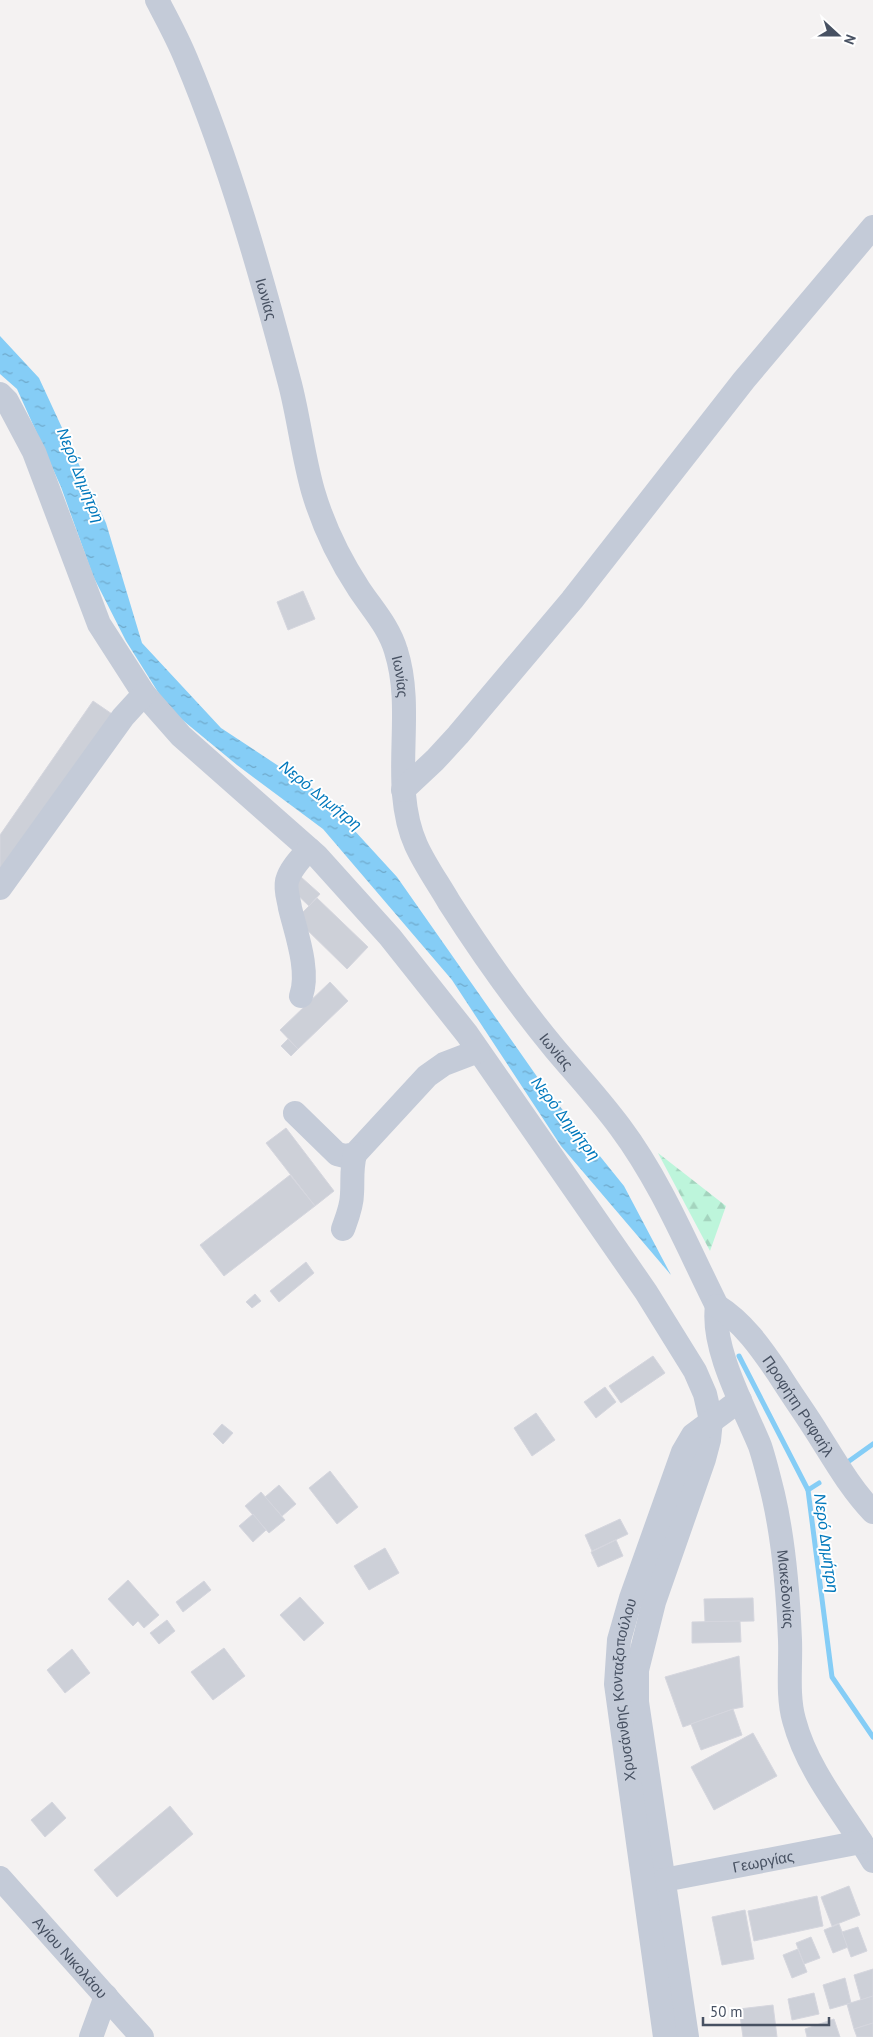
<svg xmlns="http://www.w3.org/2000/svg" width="873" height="2037" viewBox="0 0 873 2037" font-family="'PT Sans',sans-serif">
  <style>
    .forest { fill: url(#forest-firs) }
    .water { fill: url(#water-ripples) }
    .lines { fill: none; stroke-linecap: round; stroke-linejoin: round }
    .stream { stroke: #85cdf6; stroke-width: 5 }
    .building { fill: #cdd0d8; stroke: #d5d6de }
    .minor { stroke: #c4cbd8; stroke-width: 24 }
    .labels { text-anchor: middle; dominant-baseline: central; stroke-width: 4; stroke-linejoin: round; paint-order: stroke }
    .street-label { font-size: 15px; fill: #475162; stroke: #fff }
    .water-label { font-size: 16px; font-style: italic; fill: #0078bc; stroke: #fff }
  </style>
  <defs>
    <pattern id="forest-firs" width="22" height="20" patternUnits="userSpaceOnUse" patternTransform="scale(1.25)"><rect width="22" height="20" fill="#bdf5db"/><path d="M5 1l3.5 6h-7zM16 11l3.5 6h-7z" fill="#a4d4be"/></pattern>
    <pattern id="water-ripples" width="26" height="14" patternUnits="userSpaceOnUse" patternTransform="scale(1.25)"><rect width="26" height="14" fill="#85cdf6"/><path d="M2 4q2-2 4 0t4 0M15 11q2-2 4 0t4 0" fill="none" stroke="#6fa9cb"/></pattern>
  </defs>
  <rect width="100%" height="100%" fill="#f4f2f2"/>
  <!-- forest -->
  <path class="forest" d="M658,1153L726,1206L710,1251Z"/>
  <!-- water -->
  <path class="water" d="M0,336L39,378L106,523L142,643L221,728L321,794L397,877L545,1088L624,1186L671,1275L561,1146L452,980L323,829L237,765L168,708L126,641L93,576L61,487L17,389L0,374Z"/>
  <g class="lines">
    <!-- stream -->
    <g class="stream">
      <path d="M739,1356L808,1490L832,1677L873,1737"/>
      <path d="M845,1464L873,1444"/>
      <path d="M808,1490L819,1483"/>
    </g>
  </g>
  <!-- building -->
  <g class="building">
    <path d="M303,591L315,619L288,630L277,602Z"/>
    <path d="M93,701L115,716L0,883V835Z"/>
    <path d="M301,877L320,894L309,906L290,888Z"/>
    <path d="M317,898L368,947L347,969L296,919Z"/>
    <path d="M330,982L348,1001L298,1049L280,1030Z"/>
    <path d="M288,1039L298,1049L291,1056L281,1046Z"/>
    <path d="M286,1128L334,1191L315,1206L266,1143Z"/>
    <path d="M290,1175L315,1206L224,1276L200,1245Z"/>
    <path d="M306,1262L314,1273L279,1302L270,1291Z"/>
    <path d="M255,1294L261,1301L252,1308L246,1302Z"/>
    <path d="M653,1356L665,1373L621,1403L609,1386Z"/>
    <path d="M605,1387L616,1402L596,1418L584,1402Z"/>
    <path d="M536,1413L555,1440L532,1456L514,1428Z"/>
    <path d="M222,1424L233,1433L223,1444L213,1434Z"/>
    <path d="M330,1471L358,1507L337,1524L309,1488Z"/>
    <path d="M279,1485L296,1504L282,1516L265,1497Z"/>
    <path d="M261,1492L285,1520L269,1533L245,1506Z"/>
    <path d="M253,1514L266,1530L253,1542L239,1526Z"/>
    <path d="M620,1519L628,1534L592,1551L585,1535Z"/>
    <path d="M616,1540L623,1556L598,1567L591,1552Z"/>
    <path d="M385,1548L399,1573L369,1590L354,1566Z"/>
    <path d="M128,1580L159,1615L144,1628L138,1621L133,1626L108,1599Z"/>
    <path d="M204,1581L211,1590L183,1612L176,1602Z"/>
    <path d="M300,1597L324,1623L304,1641L280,1615Z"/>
    <path d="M753,1598L754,1621L705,1622L704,1599Z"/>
    <path d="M167,1620L175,1631L159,1644L150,1633Z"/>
    <path d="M740,1621L741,1642L692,1643V1622Z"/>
    <path d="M224,1648L245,1676L213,1700L191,1672Z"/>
    <path d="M72,1649L90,1673L65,1693L47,1670Z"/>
    <path d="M739,1656L743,1707L733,1709L683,1727L665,1677Z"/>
    <path d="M733,1709L742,1735L701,1750L691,1724Z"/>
    <path d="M753,1733L777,1776L714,1810L691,1767Z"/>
    <path d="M52,1802L66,1818L45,1837L31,1820Z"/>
    <path d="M170,1806L193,1834L117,1897L94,1870Z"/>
    <path d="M849,1886L860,1915L832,1926L821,1897Z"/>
    <path d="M817,1896L823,1926L754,1941L748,1911Z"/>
    <path d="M745,1910L754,1959L722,1965L712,1917Z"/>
    <path d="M839,1924L848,1947L833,1953L824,1930Z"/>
    <path d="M858,1927L867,1951L851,1957L842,1932Z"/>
    <path d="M811,1937L820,1958L804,1964L796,1943Z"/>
    <path d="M798,1949L807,1972L792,1978L783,1955Z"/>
    <path d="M873,1969V1996L861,2000L854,1975Z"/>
    <path d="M845,1978L851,2003L830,2009L823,1985Z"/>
    <path d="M814,1993L819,2014L792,2020L788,1999Z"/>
    <path d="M873,1996V2023L854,2029L847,2004Z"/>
    <path d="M773,2005L777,2037H743L739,2009Z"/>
    <path d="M834,2019L840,2037H807L805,2029Z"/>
    <path d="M873,2023V2037H857L854,2029Z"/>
  </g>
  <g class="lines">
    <!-- minor -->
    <g class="minor">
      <path id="s1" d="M157,0C167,19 178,39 186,59C230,164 261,274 290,384C299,419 303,456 313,491C323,525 340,560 359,589C373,610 389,627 396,651C416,714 389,784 416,845C425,865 438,883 449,902C481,952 517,1003 555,1049C577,1075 600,1100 620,1127C661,1182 687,1246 717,1306"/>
      <path d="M0,394L7,401L34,452L99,624L144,694L181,736L317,856L390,937L467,1034L646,1292L695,1371L705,1394L711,1420L709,1440L704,1459L654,1602L637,1670V1702L687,2037"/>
      <path d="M403,790L435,760L458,735L572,600L744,380L873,227"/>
      <path d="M0,888L123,717L144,694"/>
      <path d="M301,996C310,971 296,933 290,908C289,900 285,890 287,881C290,869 301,858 309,849"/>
      <path d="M295,1113L337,1154L345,1156L355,1154L427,1076L444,1064L478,1051"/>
      <path d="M343,1229C347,1218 352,1206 352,1194C353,1179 351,1170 355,1154"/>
      <path id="s2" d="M717,1306C711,1348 744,1407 760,1446C765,1461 769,1478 773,1494C784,1541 788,1591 790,1640C791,1666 787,1695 794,1720C808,1773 846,1815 873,1861"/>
      <path id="s3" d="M717,1306C743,1322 761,1348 778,1373C791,1394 805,1413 818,1434C835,1461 851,1489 873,1512"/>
      <path id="s4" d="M0,1878L142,2037"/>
      <path id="s5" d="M664,1880L861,1842"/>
      <path d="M91,2037L106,1996"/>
      <path id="s6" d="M665,2037L616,1684L619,1640L631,1598L683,1452L693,1435L740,1400"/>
    </g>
  </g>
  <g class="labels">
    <!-- street labels -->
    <g class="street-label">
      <text stroke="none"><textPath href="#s1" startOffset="319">Ιωνίας</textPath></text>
      <text stroke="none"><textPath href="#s1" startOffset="724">Ιωνίας</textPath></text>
      <text stroke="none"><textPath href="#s1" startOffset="1144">Ιωνίας</textPath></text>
      <text stroke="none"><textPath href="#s3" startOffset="130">Προφήτη Ραφαήλ</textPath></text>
      <text stroke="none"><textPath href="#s2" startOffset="294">Μακεδονίας</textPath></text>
      <text stroke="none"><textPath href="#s6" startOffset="351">Χρυσάνθης Κονταξοπούλου</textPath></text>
      <text stroke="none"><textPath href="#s5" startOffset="101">Γεωργίας</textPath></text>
      <text stroke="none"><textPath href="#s4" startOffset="106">Αγίου Νικολάου</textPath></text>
    </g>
    <!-- water labels -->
    <g class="water-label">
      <text transform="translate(81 475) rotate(68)">Νερό Δημήτρη</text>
      <text transform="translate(321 795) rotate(39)">Νερό Δημήτρη</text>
      <text transform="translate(566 1118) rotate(52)">Νερό Δημήτρη</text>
      <text transform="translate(827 1543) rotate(82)">Νερό Δημήτρη</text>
    </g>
  </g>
  <!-- north arrow -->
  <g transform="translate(838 35) rotate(111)" stroke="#ffffff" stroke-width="4" paint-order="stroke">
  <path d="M0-4L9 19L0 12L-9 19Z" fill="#475162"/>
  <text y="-8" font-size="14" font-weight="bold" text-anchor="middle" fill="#475162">N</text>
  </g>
  <!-- scale -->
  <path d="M703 2017v8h126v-8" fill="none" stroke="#475162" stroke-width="2.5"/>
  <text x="710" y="2017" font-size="15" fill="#475162" stroke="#ffffff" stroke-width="4" paint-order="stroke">50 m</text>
</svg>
